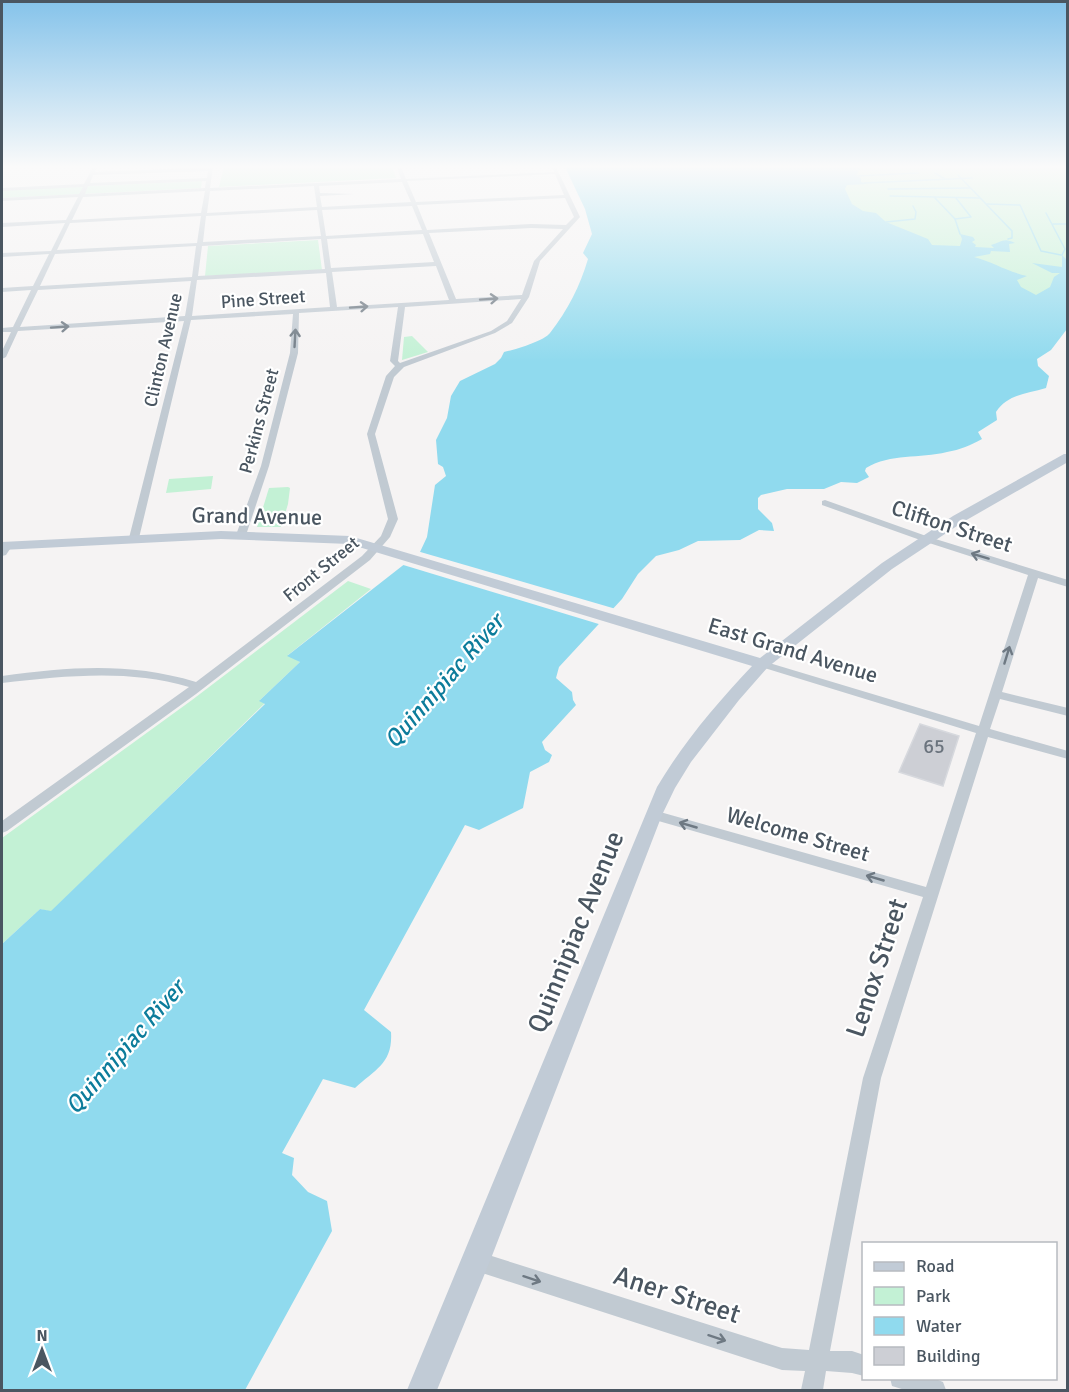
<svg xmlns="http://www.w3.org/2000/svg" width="1069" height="1392" viewBox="0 0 1069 1392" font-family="Signika,sans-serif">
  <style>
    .green { fill: #c3f1d5 }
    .water { fill: #90daee }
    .pier { fill: #f5f3f3 }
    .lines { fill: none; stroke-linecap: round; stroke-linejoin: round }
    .stream { stroke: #90daee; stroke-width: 1.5 }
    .building { fill: #cdcfd5; stroke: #d7d9de; stroke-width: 1.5 }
    .minor { fill: #c1cad2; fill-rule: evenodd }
    .secondary { fill: #c1cbd6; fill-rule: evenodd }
    .oneway { stroke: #6e7983 }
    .labels { text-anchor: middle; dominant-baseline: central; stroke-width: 4.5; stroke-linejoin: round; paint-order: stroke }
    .far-street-label { font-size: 18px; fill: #4a5661; stroke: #fff }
    .number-label { font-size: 20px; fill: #6b747e }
    .street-label { font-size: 22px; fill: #4a5661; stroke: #fff }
    .water-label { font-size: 24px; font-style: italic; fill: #0c7c9b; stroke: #fff }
    .near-street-label { font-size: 27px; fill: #4a5661; stroke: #fff }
  </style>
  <rect width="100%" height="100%" fill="#f5f3f3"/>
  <!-- green -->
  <g class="green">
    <path d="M224,167H392L396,178L219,187Z"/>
    <path d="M850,167H1067V278L1037,300L959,248L921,244L856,210L840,187Z"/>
    <path d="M202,181L201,188L2,198V190Z"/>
    <path d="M318,240L322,270L205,276L208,246Z"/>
    <path d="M412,336L428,352L402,360L404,337Z"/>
    <path d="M213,476L211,489L166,493L169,479Z"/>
    <path d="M288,487L290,488L288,504L281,527H257L269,488Z"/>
    <path d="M348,581L371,589L288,655L300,662L260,700L265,703L51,912L40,909L2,944V838L192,700Z"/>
  </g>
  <!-- water -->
  <path class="water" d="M565,167H861L856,176L861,178V182L867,184L847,185L845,189L852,204L863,211L876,213L886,222L928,239L932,245L960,246L962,239L960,234L973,237L975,240L972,242L976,245L975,247L994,248L991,245C1001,242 1004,237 1015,243L1009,244L1010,252L991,251L990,254L974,257C993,262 1008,272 1027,276L1017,280L1021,287L1036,295L1050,287L1054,277L1060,273H1052L1032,263L1062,267V255L1067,260V329L1051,350L1037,359L1038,366L1049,376L1046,388C1026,394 1008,394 996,412L997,420L978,432L982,439C971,445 960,450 947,452C919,459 891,453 866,468L865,471L869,477L857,483L841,482L824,489H787L761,495L758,498V509L772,523L774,531L759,530L740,540L698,541L679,550L656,556L638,574L622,599L559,667L556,678L572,692L573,700L576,705L542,742L545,750L552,755L549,762L530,772L523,808L479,830L465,825L364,1010L391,1032C393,1063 376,1069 355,1088L323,1079L282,1153L294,1158L292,1175L308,1192L327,1201L332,1231L245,1390H2V944L40,909L51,911L265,704L259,701L300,662L287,656L420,552L427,537L435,485L446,476L443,467L438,464L436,440L447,418L451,396L460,381L495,364L501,358L504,352C514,350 544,341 550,333C568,310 580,286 588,259L583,253L592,234L585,209Z"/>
  <!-- pier -->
  <path class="pier" d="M417,551L616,609L602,625L400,564Z"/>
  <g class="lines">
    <!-- stream -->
    <g class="stream">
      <path d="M935,173L945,179"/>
      <path d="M958,175L1012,231V238L1008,239"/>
      <path d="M856,176L918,173"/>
      <path d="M864,183L972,178"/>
      <path d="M888,189L970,188"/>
      <path d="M890,196L980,198"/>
      <path d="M935,198L955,219L960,234"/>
      <path d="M987,204L1020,205L1041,251L1061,255"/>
      <path d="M1046,213L1065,249L1062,255"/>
      <path d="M955,219L971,217L956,198"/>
      <path d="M886,222L915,219L916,212L913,206"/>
      <path d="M1053,224H1068"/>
    </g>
  </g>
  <!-- building -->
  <path class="building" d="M920,724L959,736L943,786L899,772Z"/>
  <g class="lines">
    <!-- minor -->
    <g class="minor">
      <path d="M2,167H15L2,169Z"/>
      <path d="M93,167H97L95,172L213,167L210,188L401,179L397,167H401L406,179L554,172L552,167H556L580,217L540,261L529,297L512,323L495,333L404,367L394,377L375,434L398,519L390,537L370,560L196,694L7,831L2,833V821L189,687C127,669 66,676 2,683V676C71,667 128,662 196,682L362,556L381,536L388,519L367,434L386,376L395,366L390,361L398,307L299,313L298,353L269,466L246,535L241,538L236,535L261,466L290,353L293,314L191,320L139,538L134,541L131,540L129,538L184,321L18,331L6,357L2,359V351L11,332H2V328L13,327L31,290L2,292V288L33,286L49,254L2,257V253L51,251L65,223L2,227V223L66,220L78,197L2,201V198L79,194L83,187L2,191V188L84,184ZM208,171L207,178L90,183L93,175ZM555,174L564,195L416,202L407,181ZM206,181L205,188L85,194L88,186ZM402,182L411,202L322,207L320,196L354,194L320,193L319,186ZM314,186L317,207L207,213L210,191ZM205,191L201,213L72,220L83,197ZM565,198L574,217L566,225L531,224L427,230L417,205ZM412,206L422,230L326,236L322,210ZM317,210L321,236L203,242L206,216ZM201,216L197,243L57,250L70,223ZM531,228L563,229L534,261L522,295L456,299L429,233ZM423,234L434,262L331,268L327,239ZM321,239L325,269L198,276L202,246ZM196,246L192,277L40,286L55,254ZM436,266L449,300L337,307L332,272ZM326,273L330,307L192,316L197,280ZM191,281L185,316L20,327L38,290ZM521,299L507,321L491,331L400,363L398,361L405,307Z"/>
      <path d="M825,500L929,537L1068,580V587L1038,578L1002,692L1068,708V716L1000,699L990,729L1068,751V759L988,737L881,1078L830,1351H852L864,1355V1376L852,1373L826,1371L823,1390H801L805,1371L782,1370L476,1271L469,1268L466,1261L469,1254L476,1251L782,1348L809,1350L863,1078L923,897L648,818L646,815L648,812L653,810L926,887L976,733L758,666L756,664L762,661L766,662L979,726L1028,575L923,541L822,505V501Z"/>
      <path d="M7,543L12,546L6,555L2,556V547Z"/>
      <path d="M890,1378H933L943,1382L946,1390H905L892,1386Z"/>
    </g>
    <!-- secondary -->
    <path class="secondary" d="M1064,454H1068V462L963,522L892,569L768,667L739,700L691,762L675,788L662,815L490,1261L437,1390H407L657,787C683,743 717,703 752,666L349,544L221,539L2,550V542L221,531L350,536L760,658L882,563L953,516Z"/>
  </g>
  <!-- one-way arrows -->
  <defs><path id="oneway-shaft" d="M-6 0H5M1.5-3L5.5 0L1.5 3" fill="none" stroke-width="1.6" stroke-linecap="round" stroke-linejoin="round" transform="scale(1.5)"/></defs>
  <g class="oneway">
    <use href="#oneway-shaft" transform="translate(489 299) rotate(-4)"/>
    <use href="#oneway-shaft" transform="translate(359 307) rotate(-4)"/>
    <use href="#oneway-shaft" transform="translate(60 327) rotate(-4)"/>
    <use href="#oneway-shaft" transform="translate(295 338) rotate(-87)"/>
    <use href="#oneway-shaft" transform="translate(980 556) rotate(-163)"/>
    <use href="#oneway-shaft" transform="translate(1007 655) rotate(-73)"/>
    <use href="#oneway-shaft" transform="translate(688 825) rotate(-164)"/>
    <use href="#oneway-shaft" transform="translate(875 878) rotate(-164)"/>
    <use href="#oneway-shaft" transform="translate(532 1279) rotate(18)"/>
    <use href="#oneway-shaft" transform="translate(717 1338) rotate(18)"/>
  </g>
  <!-- sky -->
  <linearGradient id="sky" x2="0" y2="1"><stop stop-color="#85c3ea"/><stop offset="0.46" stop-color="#fafafa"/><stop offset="1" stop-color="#fafafa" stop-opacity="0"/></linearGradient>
  <rect width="1069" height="362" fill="url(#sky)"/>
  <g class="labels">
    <!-- far-street labels -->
    <g class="far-street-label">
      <text transform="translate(263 299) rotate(-4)">Pine Street</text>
      <text transform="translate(163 350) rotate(-77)">Clinton Avenue</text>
      <text transform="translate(259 421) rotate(-75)">Perkins Street</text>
      <text transform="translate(321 569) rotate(-39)">Front Street</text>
    </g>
    <!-- number labels -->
    <g class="number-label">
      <text x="934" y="746">65</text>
    </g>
    <!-- street labels -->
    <g class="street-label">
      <text transform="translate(257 516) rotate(1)">Grand Avenue</text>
      <text transform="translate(952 526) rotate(18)">Clifton Street</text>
      <text transform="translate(793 650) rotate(17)">East Grand Avenue</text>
      <text transform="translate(798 834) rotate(16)">Welcome Street</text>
    </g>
    <!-- water labels -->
    <g class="water-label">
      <text transform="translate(444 681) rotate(-49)">Quinnipiac River</text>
      <text transform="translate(125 1047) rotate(-49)">Quinnipiac River</text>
    </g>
    <!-- near-street labels -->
    <g class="near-street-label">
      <text transform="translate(576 932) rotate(-68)">Quinnipiac Avenue</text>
      <text transform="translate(877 968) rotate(-72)">Lenox Street</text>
      <text transform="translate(677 1295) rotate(18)">Aner Street</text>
    </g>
  </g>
  <!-- border -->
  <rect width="1069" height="1392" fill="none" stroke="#4a5661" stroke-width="6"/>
  <!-- legend -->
  <rect x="862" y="1242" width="195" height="138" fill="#ffffff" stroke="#b7bbc0" stroke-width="1.5"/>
  <rect x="874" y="1262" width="30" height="9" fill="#c1cbd6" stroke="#b7bbc0" stroke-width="1.5"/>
  <text x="916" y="1272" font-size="18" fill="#4a5661">Road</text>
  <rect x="874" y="1287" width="30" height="18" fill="#c3f1d5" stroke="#b7bbc0" stroke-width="1.5"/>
  <text x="916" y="1302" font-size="18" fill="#4a5661">Park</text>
  <rect x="874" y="1317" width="30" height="18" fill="#90daee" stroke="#b7bbc0" stroke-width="1.5"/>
  <text x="916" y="1332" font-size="18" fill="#4a5661">Water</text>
  <rect x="874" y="1347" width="30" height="18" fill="#cdcfd5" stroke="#b7bbc0" stroke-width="1.5"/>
  <text x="916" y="1362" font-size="18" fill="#4a5661">Building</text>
  <!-- north arrow -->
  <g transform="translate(42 1350)" stroke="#ffffff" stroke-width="4.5" paint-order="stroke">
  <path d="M0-4.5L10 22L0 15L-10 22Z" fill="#4a5661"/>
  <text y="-9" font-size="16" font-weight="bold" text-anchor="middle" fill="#4a5661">N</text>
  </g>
</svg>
